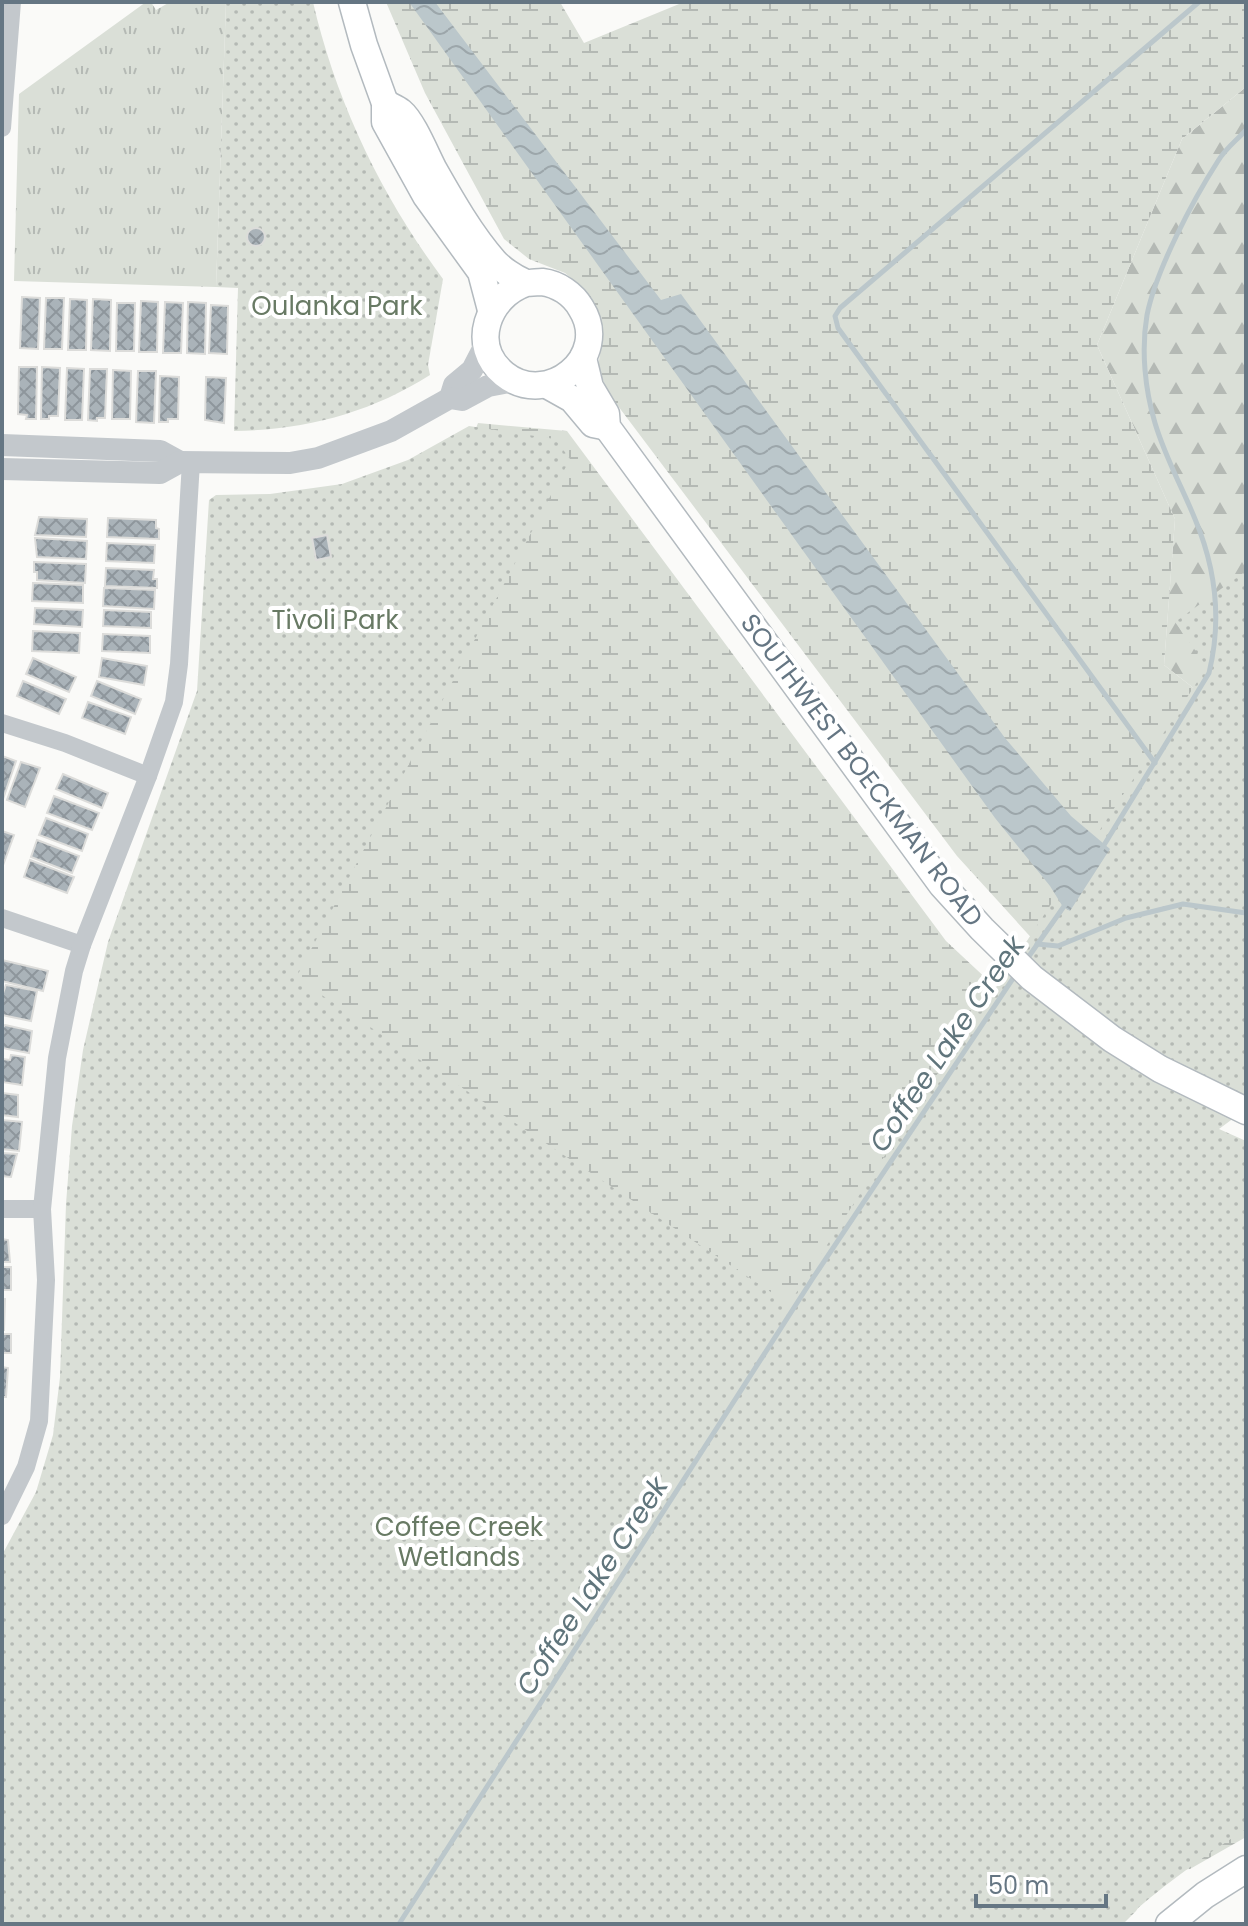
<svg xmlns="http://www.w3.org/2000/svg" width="1248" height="1926" viewBox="0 0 1248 1926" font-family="Poppins,sans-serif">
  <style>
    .grass { fill: url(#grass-tufts) }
    .forest { fill: url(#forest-firs) }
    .wetland { fill: url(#wetland-marsh) }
    .park { fill: url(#park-dots) }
    .water { fill: url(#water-waves) }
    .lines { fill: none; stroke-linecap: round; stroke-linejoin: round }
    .stream { stroke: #bbc7cb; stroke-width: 5 }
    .building { fill: url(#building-cross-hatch); stroke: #dcdcda; stroke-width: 2 }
    .secondary-casing { stroke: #b3babf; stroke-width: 29 }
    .minor { stroke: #c3c8cc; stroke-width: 18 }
    .tertiary { stroke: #c3c8cc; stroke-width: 22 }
    .secondary { stroke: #fff; stroke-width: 26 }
    .labels { text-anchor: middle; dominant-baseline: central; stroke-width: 8; stroke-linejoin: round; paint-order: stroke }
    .park-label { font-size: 26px; fill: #687a64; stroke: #fff }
    .street-label { font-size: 26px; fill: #657683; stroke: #fff }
    .water-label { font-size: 28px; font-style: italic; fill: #60757c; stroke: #fff }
  </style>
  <defs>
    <pattern id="grass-tufts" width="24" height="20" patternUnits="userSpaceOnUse" patternTransform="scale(2)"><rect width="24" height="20" fill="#dadfd7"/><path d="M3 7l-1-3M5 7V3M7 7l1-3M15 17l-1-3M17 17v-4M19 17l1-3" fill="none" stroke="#b4b9b4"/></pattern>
    <pattern id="forest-firs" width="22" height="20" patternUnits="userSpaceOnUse" patternTransform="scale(2)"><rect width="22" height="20" fill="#dadfd7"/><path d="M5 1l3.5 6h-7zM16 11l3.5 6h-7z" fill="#b4b9b4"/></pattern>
    <pattern id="wetland-marsh" width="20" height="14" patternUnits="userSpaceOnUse" patternTransform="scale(2)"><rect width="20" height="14" fill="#dadfd7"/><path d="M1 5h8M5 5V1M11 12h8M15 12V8" fill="none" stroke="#b4b9b4"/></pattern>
    <pattern id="park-dots" width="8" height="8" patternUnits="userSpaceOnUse" patternTransform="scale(2)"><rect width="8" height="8" fill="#dadfd7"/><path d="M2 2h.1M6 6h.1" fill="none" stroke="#b4b9b4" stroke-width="1.8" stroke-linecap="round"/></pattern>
    <pattern id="water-waves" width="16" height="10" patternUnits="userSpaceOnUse" patternTransform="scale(2)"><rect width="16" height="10" fill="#bbc7cb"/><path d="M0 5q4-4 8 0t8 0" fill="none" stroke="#9ca6aa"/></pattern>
    <pattern id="building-cross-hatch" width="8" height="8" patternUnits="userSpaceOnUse" patternTransform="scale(2)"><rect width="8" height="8" fill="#aab3b9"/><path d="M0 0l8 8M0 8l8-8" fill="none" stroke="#8e969c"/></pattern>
  </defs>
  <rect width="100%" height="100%" fill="#fafaf8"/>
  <!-- grass -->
  <path class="grass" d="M146,2H151L156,10L170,2H226L216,287L14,281L19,94Z"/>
  <!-- forest -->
  <path class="forest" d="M1246,87V729L1164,665L1175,519L1097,345L1182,139Z"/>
  <!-- wetland -->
  <g class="wetland">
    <path d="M386,2H560L584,43L684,2H1246V87L1182,139L1097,345L1175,519L1164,665L1246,729L1037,944L957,856L609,394L598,368L602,338L598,312L584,289L565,273L529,259L504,239L425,93Z"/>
    <path d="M478,423L567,431L946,941L1083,1069L1246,1167V1837L1190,1869L1161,1872L1136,1911L1123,1924H2V1634Z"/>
  </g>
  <!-- park -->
  <g class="park">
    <path d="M226,2H313C336,102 382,197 443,279L428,365L430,375C370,413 305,430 234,431L238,288L216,287Z"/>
    <path d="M469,426L555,439L570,459L296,978L789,1304L989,994L998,985L1207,667L1175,622L1246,571V1109L1219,1129L1246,1141V1829C1201,1858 1159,1888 1120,1924H2V1555L36,1492L53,1435L60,1377L66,1204L72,1126L83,1050L108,942L197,691L209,500L216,495L270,494L342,484L408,460Z"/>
  </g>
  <!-- water -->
  <path class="water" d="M409,2H435L661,300L681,294L1005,738L1071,816L1110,849L1070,911L1063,907L1050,886L995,818Z"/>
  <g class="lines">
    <!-- stream -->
    <g class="stream">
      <path d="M1155,763L838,328L835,316L840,308L1199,2"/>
      <path d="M1101,850L1209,673C1222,620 1216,569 1195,519C1182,487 1165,457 1155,423C1145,390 1141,350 1147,315C1156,270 1193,200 1218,161C1225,149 1237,140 1246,130"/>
      <path d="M1037,944L1058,946L1126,918L1183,904L1246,913"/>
      <path d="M1027,959L1067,902"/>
      <path d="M399,1924L813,1278L1016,974"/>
    </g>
  </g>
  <!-- building -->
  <g class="building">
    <circle cx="256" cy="237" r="9"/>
    <path d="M22,297L40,298L38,349L20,348Z"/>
    <path d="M46,298H64L62,349H44Z"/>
    <path d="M70,299L87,300L86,350H68Z"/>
    <path d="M93,299L111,300L110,351L91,350Z"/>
    <path d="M141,301L158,302L157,352H139Z"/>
    <path d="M165,302L183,303L181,353H163Z"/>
    <path d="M188,302L206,303L205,354L187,353Z"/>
    <path d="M117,303H135L134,351H116Z"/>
    <path d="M211,305L228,306L227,354L209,353Z"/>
    <path d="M19,367H37L36,419H26L27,415L18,414Z"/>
    <path d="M42,367L60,368L58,416H49V419H41Z"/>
    <path d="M67,368L84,369L82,420H65Z"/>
    <path d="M90,369H107L105,418H97V421L88,420Z"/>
    <path d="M113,370L131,371L130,419H112Z"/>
    <path d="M138,371H156L154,423L136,422Z"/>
    <path d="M160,376L179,377L178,419H168V422H159Z"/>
    <path d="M206,377L226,378L224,423L205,420Z"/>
    <path d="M39,517L87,519L86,537L35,535Z"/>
    <path d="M108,518L156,520V528L159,529V539L107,537Z"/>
    <path d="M327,535L331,557L316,560L312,538Z"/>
    <path d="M35,538L87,541L86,559L37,557Z"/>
    <path d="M107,543L155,545L154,563L106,561Z"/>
    <path d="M34,562L86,564L85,583L37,580V572H34Z"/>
    <path d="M106,568L154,570L153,579H157V588L105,586Z"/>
    <path d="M33,583L83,585V603L32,601Z"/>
    <path d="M104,588L155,590L154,609L103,606Z"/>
    <path d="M35,608L83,610L82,627L34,624Z"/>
    <path d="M104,610L151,612V628L103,626Z"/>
    <path d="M33,631L80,633L79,653L32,651Z"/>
    <path d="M103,634L150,636V653L102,651Z"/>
    <path d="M33,658L76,677L69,692L26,674Z"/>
    <path d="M102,658L147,666L144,685L99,677Z"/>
    <path d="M23,681L66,699L59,714L17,696Z"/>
    <path d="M97,681L141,699L135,714L91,696Z"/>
    <path d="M88,702L131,717L125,734L82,718Z"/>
    <path d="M2,756L16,761L2,802Z"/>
    <path d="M21,762L40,768L25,807L7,800Z"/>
    <path d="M63,774L108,793L102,808L56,789Z"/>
    <path d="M54,796L99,813L92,830L47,813Z"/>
    <path d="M46,818L88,834L82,851L39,835Z"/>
    <path d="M2,831L14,835L2,868Z"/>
    <path d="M37,840L79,856L72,873L31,857Z"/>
    <path d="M30,860L74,877L67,893L24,877Z"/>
    <path d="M2,960L48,971L43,991L2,981Z"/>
    <path d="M6,985L37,991L31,1021L2,1015V996Z"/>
    <path d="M5,1025L32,1031L29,1053L2,1048V1029Z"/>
    <path d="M11,1055L25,1057L22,1085L2,1082V1059L10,1060Z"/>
    <path d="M2,1093L18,1095V1117L2,1115Z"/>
    <path d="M2,1120L22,1122L19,1151L2,1149Z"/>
    <path d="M2,1153L17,1154L11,1177L2,1176Z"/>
    <path d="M2,1239L8,1240L10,1262H2Z"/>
    <rect x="2" y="1267" width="9" height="23"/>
    <path d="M2,1299H5L4,1330H2Z"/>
    <rect x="2" y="1334" width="9" height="19"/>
    <path d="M2,1367L8,1368L6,1397H2Z"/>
  </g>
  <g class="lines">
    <defs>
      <g id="secondary">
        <path d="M352,2L364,45L385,103V122L426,196L481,272L491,310"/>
        <path d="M385,103C390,106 396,108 401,112C413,122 426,155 434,170C451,200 471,235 494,261C501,269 514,278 524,282C529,284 536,282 542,282C558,284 573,294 581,308C612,357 547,409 504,374C469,345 488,296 526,283"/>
        <path d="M583,358L590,387L606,414L607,427L942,885L982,929L1032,978L1112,1039L1160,1069L1246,1111"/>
        <path d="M547,385L572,399L593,424L603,426"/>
        <path d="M1169,1924L1205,1895L1246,1869"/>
      </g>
    </defs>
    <!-- secondary casing -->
    <use href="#secondary" class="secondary-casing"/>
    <!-- minor -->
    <g class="minor">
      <path d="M2,128L12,2"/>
      <path d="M2,723L65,743L148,776"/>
      <path d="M2,918L82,945"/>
      <path d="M2,1209H42"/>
      <path d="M2,1516L26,1467L39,1421L46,1280L42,1209L57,1058L74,971L82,945L148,776L174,702L179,664L191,462"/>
    </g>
    <!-- tertiary -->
    <g class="tertiary">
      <path d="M450,398L454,385L472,370L486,343"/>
      <path d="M2,445L160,451L180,462"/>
      <path d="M2,469L160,473L180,462L290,463L318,458L391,431L450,398L462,400L488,386L514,381"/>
    </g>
    <!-- secondary -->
    <use href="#secondary" class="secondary"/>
  </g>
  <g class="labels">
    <!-- park labels -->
    <g class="park-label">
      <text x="337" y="306">Oulanka Park</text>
      <text x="335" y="620">Tivoli Park</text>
      <text x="459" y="1527">Coffee Creek<tspan x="459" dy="30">Wetlands</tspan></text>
    </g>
    <!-- street labels -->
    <g class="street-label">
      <text transform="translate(862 770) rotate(53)">SOUTHWEST BOECKMAN ROAD</text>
    </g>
    <!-- water labels -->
    <g class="water-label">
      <text transform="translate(947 1044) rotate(-56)">Coffee Lake Creek</text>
      <text transform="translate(592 1586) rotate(-57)">Coffee Lake Creek</text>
    </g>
  </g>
  <!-- border -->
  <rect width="1248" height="1926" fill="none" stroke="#657683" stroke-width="8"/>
  <!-- scale -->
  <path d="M976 1894v12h130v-12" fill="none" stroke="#657683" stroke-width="4"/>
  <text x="988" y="1894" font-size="24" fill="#657683" stroke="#ffffff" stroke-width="6" paint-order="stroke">50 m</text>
</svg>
